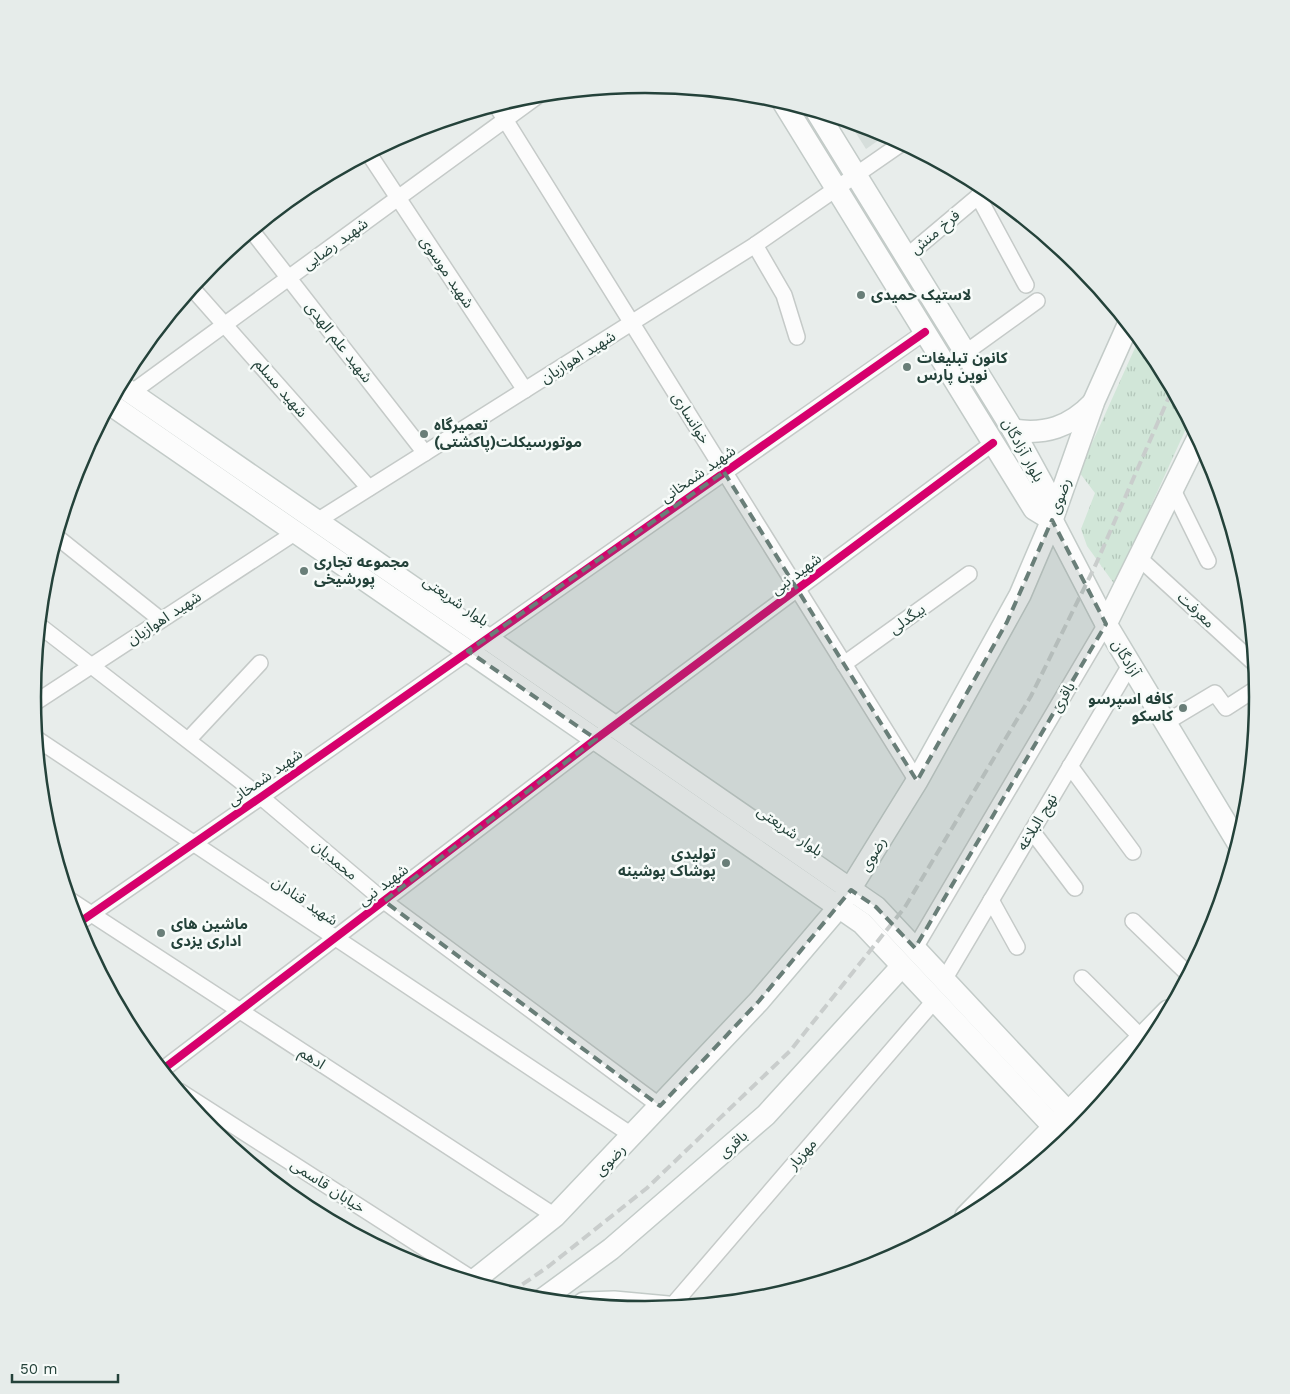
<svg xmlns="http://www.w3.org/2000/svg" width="1290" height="1394" viewBox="0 0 1290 1394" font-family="'Work Sans','Noto Sans Arabic',sans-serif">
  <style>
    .built { fill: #d6dedb }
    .grass { fill: url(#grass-tufts) }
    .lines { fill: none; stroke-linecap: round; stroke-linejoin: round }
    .street-casing { stroke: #c5cac8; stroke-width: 18 }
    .secondary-casing { stroke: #c3cbc8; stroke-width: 24 }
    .street { stroke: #fcfcfc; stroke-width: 15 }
    .secondary { stroke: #fcfcfc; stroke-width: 21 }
    .rail { stroke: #c9cdcc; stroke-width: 4; stroke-dasharray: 10 5; stroke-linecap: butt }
    .cycleway-casing { stroke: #f7fbf9; stroke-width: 11 }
    .cycleway { stroke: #d6006c; stroke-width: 8 }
    .marked { fill: #697e78; fill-opacity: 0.2; stroke: #697e78; stroke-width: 4; stroke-dasharray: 10 6; stroke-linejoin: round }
    .poi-dot { fill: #697e78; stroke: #f7fbf9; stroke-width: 2 }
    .labels { text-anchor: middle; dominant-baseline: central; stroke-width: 5; stroke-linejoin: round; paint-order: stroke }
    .street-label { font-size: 15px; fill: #24423a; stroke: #f7fbf9 }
    .poi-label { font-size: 15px; font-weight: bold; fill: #24423a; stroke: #f7fbf9; text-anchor: start }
    .rim { fill: none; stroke: #24423a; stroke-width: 2.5 }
  </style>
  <defs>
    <pattern id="grass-tufts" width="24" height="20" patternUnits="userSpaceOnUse" patternTransform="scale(1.25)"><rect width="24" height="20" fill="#d1e6d8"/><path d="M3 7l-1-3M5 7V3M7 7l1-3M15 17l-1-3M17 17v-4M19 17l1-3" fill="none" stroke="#b3c6ba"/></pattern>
  </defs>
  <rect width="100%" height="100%" fill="#e8edeb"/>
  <!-- built -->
  <path class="built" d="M849,122L880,131L886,135L866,149Z"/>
  <!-- grass -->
  <path class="grass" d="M1139,339L1154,357L1189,422L1115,585L1087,546L1081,529L1095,493L1079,472Z"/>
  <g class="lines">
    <defs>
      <g id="street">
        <path d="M496,105L917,781"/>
        <path d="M369,154L525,390"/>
        <path d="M978,196L1026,285"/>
        <path d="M252,231L425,453"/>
        <path d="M755,245L784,295L797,337"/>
        <path d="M906,257L987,189"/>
        <path d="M192,288L369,488"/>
        <path d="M965,353L1037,301"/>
        <path d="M131,393L539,95"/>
        <path d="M1173,490L1208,561"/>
        <path d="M317,521L755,245L902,143"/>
        <path d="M57,537L161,620"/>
        <path d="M1138,557L1254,663"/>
        <path d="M40,626L261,797L384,901L660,1106"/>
        <path d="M844,664L969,574"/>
        <path d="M33,704L296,532"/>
        <path d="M1165,723L1215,693L1226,708L1257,688"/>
        <path d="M37,739L633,1136"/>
        <path d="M189,739L260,663"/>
        <path d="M1070,766L1133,852"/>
        <path d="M1032,831L1075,888"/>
        <path d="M70,900L555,1216"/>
        <path d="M991,900L1017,947"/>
        <path d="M1133,921L1188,974"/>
        <path d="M77,924L261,797L925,332"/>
        <path d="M915,948L1106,624"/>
        <path d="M1082,978L1142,1038"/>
        <path d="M944,980L1130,665"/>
        <path d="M162,1070L596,739L993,443"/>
        <path d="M181,1092L474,1280"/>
        <path d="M671,1307L934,1001"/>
      </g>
      <g id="secondary">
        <path d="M783,102L1034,509L1052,520"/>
        <path d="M817,112L1013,430L1048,494L1052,520L1106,624L1238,843"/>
        <path d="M120,385L876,907L1081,1126"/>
        <path d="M110,404L862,923L1066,1140"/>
        <path d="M1013,430C1045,435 1070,427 1093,403"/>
        <path d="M1106,624L1198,438"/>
        <path d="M966,1216L1168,1011"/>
        <path d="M472,1282L555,1216L759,1001L839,907L917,781L1020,595L1052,520L1094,401L1128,325"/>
        <path d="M543,1299L611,1249L766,1115L902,966"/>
        <path d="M584,1303L614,1302L668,1307"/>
      </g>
    </defs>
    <!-- street casing -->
    <use href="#street" class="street-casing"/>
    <!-- secondary casing -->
    <use href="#secondary" class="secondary-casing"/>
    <!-- street -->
    <use href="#street" class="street"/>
    <!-- secondary -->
    <use href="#secondary" class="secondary"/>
    <!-- rail -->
    <path class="rail" d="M510,1293L549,1266L647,1188L790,1051L905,907L1031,696L1096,564L1172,390"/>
    <defs>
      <g id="cycleway">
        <path d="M77,924L261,797L925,332"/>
        <path d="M162,1070L596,739L993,443"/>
      </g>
    </defs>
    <!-- cycleway casing -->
    <use href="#cycleway" class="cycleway-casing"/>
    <!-- cycleway -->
    <use href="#cycleway" class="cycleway"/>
  </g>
  <!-- marked area -->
  <path class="marked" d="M724,472L917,781L1007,622L1052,520L1106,624L915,948L876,907L851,890L759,1001L660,1106L384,901L596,739L468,651Z"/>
  <!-- markers -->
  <g class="poi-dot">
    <circle cx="861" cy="295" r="5"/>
    <circle cx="907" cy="367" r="5"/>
    <circle cx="424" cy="434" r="5"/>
    <circle cx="304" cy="571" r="5"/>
    <circle cx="1183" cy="708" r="5"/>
    <circle cx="726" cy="863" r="5"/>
    <circle cx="161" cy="933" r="5"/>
  </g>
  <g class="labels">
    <!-- street labels -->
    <g class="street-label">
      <text transform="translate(935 232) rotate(-40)">فرخ منش</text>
      <text transform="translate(335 244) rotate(-36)">شهید رضایی</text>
      <text transform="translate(447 272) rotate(56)">شهید موسوی</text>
      <text transform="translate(339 342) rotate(52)">شهید علم الهدی</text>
      <text transform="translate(578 357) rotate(-32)">شهید اهوازیان</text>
      <text transform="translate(281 388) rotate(49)">شهید مسلم</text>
      <text transform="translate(691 418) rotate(58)">خوانساری</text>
      <text transform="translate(1023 450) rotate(61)">بلوار آزادگان</text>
      <text transform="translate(698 474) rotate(-35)">شهید شمخانی</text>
      <text transform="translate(1060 496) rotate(-70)">رضوی</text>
      <text transform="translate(796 574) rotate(-37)">شهید نبی</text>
      <text transform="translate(456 601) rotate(35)">بلوار شریعتی</text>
      <text transform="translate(1196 610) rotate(43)">معرفت</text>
      <text transform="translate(164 618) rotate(-33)">شهید اهوازیان</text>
      <text transform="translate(907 619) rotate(-36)">بیگدلی</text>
      <text transform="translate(1126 658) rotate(59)">آزادگان</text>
      <text transform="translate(1063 697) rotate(-59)">باقری</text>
      <text transform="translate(265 777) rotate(-35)">شهید شمخانی</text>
      <text transform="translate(1037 822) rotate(-59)">نهج البلاغه</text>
      <text transform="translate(790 831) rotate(35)">بلوار شریعتی</text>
      <text transform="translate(873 854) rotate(-59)">رضوی</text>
      <text transform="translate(335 860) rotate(40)">محمدیان</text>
      <text transform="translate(383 885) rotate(-37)">شهید نبی</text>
      <text transform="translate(305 901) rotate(34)">شهید قنادان</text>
      <text transform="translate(312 1058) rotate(33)">ادهم</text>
      <text transform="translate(733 1144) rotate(-41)">باقری</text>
      <text transform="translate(802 1154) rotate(-49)">مهزیار</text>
      <text transform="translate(610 1160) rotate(-46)">رضوی</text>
      <text transform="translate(328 1186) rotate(33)">خیابان قاسمی</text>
    </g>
    <!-- poi labels -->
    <g class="poi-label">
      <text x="871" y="295">لاستیک حمیدی</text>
      <text x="917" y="358">کانون تبلیغات<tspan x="917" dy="17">نوین پارس</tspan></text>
      <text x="434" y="425">تعمیرگاه<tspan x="434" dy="17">موتورسیکلت(پاکشتی)</tspan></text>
      <text x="314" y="562">مجموعه تجاری<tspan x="314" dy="17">پورشیخی</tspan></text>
      <text x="1173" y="699" text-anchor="end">کافه اسپرسو<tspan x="1173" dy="17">کاسکو</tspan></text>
      <text x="716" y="854" text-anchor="end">تولیدی<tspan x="716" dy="17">پوشاک پوشینه</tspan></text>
      <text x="171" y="924">ماشین های<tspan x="171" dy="17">اداری یزدی</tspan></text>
    </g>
  </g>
  <!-- crop -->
  <path d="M0 0H1290V1394H0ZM41 697a604 604 0 1 1 1208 0a604 604 0 1 1-1208 0Z" fill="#e6ecea" fill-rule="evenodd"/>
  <path class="rim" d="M41 697a604 604 0 1 1 1208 0a604 604 0 1 1-1208 0Z"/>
  <!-- scale -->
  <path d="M12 1374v8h106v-8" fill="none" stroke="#24423a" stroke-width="2.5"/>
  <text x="20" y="1374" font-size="15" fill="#24423a" stroke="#f7fbf9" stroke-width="4" paint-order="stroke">50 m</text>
</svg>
